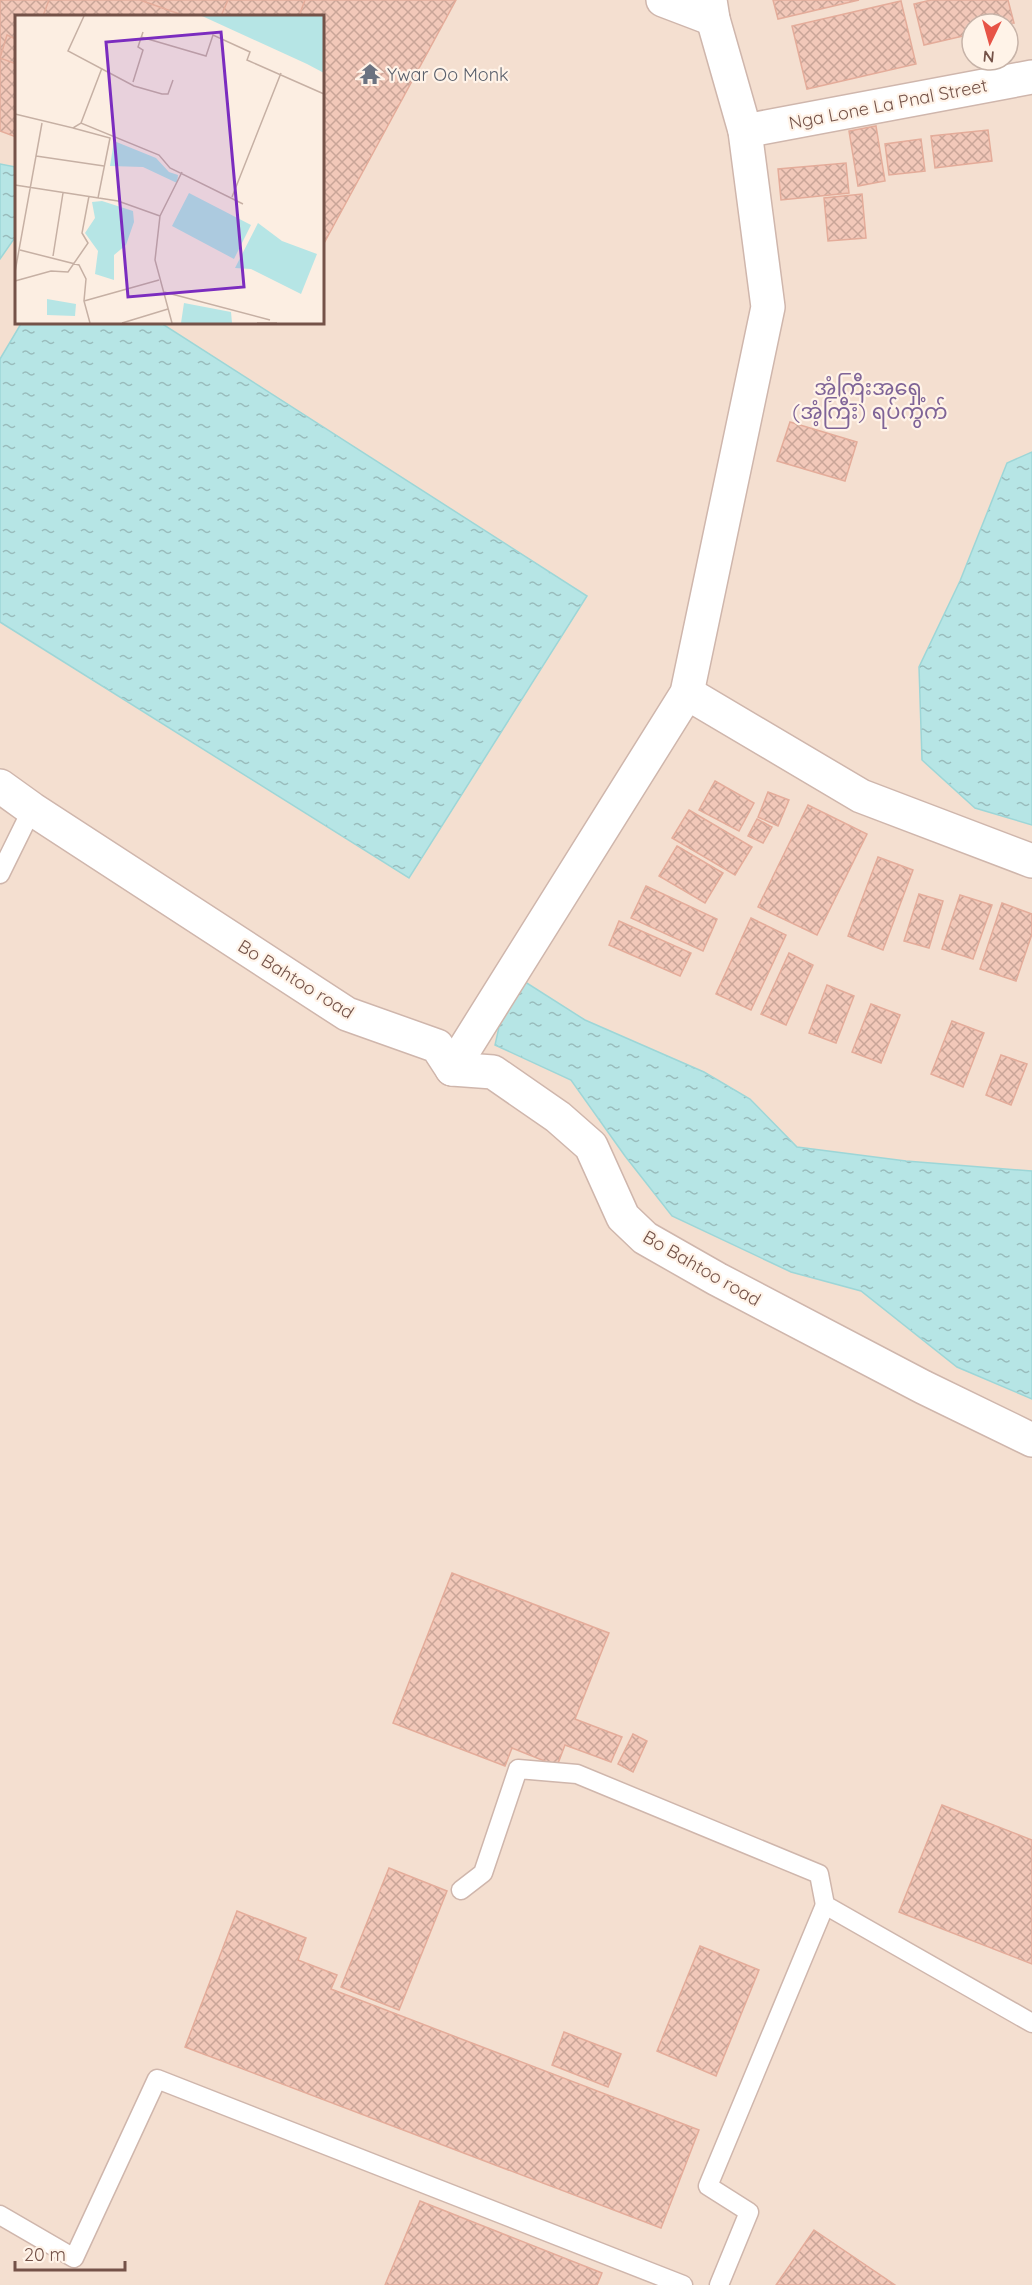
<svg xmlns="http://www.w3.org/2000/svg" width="1032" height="2285" viewBox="0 0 1032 2285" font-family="Quicksand,'Noto Sans Myanmar',sans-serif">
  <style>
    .residential { fill: #f4dfd0; fill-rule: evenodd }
    .water { fill: url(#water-ripples); stroke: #9dd6d7; stroke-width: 1.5 }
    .building { fill: url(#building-cross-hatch); stroke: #e4ac9a; stroke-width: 1.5 }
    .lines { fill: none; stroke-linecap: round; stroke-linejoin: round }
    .service-casing { stroke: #cfb6ac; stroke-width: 21 }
    .minor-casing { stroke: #cfb6ac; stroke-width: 36 }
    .service { stroke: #fff; stroke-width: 18 }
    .minor { stroke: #fff; stroke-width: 33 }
    .labels { text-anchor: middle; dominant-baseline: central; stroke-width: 4.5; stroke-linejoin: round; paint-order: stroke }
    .worship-label { font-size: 18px; fill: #5b616d; stroke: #fff3e8; text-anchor: start }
    .street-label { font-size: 18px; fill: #745248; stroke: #fff3e8 }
    .quarter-label { font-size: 21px; fill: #7f6497; stroke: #fff3e8 }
    .inset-road { fill: none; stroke: #c6b0a4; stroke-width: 1.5 }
    .view { fill: #7b2cbf; fill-opacity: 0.15; stroke: #7b2cbf; stroke-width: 3 }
    .inset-edge { fill: none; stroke: #745248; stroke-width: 3 }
  </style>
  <defs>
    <pattern id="water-ripples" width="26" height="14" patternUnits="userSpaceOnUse" patternTransform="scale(1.5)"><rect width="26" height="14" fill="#b6e5e5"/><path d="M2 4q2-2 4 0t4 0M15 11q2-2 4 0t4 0" fill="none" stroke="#99bcbc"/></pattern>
    <pattern id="building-cross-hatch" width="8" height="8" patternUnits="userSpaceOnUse" patternTransform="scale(1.5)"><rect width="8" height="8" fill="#f2c8b9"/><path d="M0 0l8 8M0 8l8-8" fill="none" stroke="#c9a598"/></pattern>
  </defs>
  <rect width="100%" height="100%" fill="#fceee2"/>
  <!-- residential -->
  <path class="residential" d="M0,0H1032V2285H0ZM16,16H322V322H16ZM972,24H1008V60H972Z"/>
  <!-- water -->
  <g class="water">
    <path d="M0,164L16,167V236L0,259Z"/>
    <path d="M22,322L161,323L587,596L409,878L0,622V359Z"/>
    <path d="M1032,452V825L975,808L922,760L919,667L960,581L1007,463Z"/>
    <path d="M511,973L585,1020L704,1072L750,1099L797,1147L906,1161L1032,1171V1399L957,1367L861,1291L791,1272L672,1216L625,1156L571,1080L495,1045Z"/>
  </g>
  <!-- building -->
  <g class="building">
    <path d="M0,0H19L12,17L0,12Z"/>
    <path d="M0,0H456L322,247V16H16V137L0,131Z"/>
    <path d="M49,0H140L185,16H43Z"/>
    <path d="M228,0H305L299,16H221Z"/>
    <path d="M773,0H859L778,19Z"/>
    <path d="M931,0H1008L1014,23L972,24V34L924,45L914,4Z"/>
    <path d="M901,1L916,64L807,89L792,26Z"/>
    <path d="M7,35L16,39V64L0,58Z"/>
    <path d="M876,126L885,181L858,186L849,131Z"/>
    <path d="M988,130L992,161L935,168L931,136Z"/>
    <path d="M921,139L925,171L889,175L885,144Z"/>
    <path d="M846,163L849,193L781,200L778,169Z"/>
    <path d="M862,194L866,238L828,241L824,198Z"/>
    <path d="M790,422L857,442L845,481L777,461Z"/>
    <path d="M715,781L754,803L739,831L699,810Z"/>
    <path d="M768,792L789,800L778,826L758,817Z"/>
    <path d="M808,805L867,834L817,935L758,907Z"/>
    <path d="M689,810L752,847L735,875L672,838Z"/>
    <path d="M757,819L772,827L763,843L748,836Z"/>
    <path d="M677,846L723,873L705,903L659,876Z"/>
    <path d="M878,857L913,870L883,950L848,936Z"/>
    <path d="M646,886L717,919L703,951L631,918Z"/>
    <path d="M919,894L943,901L929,948L904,941Z"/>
    <path d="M960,895L992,905L973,959L942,949Z"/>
    <path d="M1002,903L1032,914V934L1016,981L980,969Z"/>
    <path d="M751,918L786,935L751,1010L716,994Z"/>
    <path d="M619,921L691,953L680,976L609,945Z"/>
    <path d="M789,953L813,965L786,1025L761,1014Z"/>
    <path d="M827,985L854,996L836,1043L809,1033Z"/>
    <path d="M871,1004L900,1015L881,1063L852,1052Z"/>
    <path d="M952,1021L984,1033L963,1087L931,1074Z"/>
    <path d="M1001,1055L1027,1064L1011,1105L986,1095Z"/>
    <path d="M452,1573L609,1633L575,1719L622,1737L611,1762L565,1745L557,1766L512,1748L505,1766L393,1723Z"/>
    <path d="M633,1734L647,1741L633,1772L618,1764Z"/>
    <path d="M942,1805L1032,1840V1964L899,1912Z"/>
    <path d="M389,1868L447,1891L399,2010L341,1987Z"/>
    <path d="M237,1911L306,1938L298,1960L337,1975L331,1989L699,2130L661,2228L185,2047Z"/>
    <path d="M700,1946L759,1970L716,2076L657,2051Z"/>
    <path d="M564,2032L621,2054L608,2087L552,2065Z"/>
    <path d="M420,2201L602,2273L597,2285H385Z"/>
    <path d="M814,2230L895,2285H776Z"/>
  </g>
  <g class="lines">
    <defs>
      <g id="service">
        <path d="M0,874L32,809"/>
        <path d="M461,1890L483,1873L518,1769L577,1774L819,1874L825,1905L1032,2023"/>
        <path d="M0,2215L74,2258L157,2079L683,2285"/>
        <path d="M719,2285L749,2212L708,2186L825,1905"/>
      </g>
      <g id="minor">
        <path d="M663,0L713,19"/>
        <path d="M745,131L1032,77"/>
        <path d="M687,693L861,796L1032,861"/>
        <path d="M0,786L32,809L347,1014L437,1046L452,1069L493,1072L558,1117L591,1146L623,1217L645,1238L717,1279L923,1387L1032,1440"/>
        <path d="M452,1069L687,693L768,307L745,131L713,19L710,0"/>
      </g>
    </defs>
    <!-- service casing -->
    <use href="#service" class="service-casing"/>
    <!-- minor casing -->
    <use href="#minor" class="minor-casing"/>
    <!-- service -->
    <use href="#service" class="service"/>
    <!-- minor -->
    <use href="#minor" class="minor"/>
  </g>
  <!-- icons -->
  <defs>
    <symbol id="temple-bare" viewBox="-9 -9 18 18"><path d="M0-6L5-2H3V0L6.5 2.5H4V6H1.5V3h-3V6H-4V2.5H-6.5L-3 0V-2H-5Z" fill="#6b7280" stroke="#fff3e8" stroke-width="2.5" paint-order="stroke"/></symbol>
  </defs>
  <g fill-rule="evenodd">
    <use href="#temple-bare" x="355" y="59" width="30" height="30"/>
  </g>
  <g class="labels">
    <!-- worship labels -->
    <g class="worship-label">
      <text x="387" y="74">Ywar Oo Monk</text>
    </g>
    <!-- street labels -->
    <g class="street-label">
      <text transform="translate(888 104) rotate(-11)">Nga Lone La Pnal Street</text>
      <text transform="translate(296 979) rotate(32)">Bo Bahtoo road</text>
      <text transform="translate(702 1268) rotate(30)">Bo Bahtoo road</text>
    </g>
    <!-- quarter labels -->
    <g class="quarter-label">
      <text x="870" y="387">အံ့ကြီးအရှေ့<tspan x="870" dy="24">(အံ့ကြီး) ရပ်ကွက်</tspan></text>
    </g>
  </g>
  <!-- overview -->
  <g transform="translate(15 15)">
    <rect width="309" height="309" fill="#fceee2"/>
    <path d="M187,1H309V58L292,49ZM99,126L141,143L154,157L163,160L162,168L128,152L95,151ZM174,178L236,210L219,244L157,211ZM87,186L118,196L119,207L111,230L99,240V265L80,259L83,236L70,218L80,203L77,187ZM243,208L267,226L302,239L286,279L236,254L220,253ZM32,284L61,289L60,301L32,300ZM169,288L216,297L217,308H166Z" fill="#b6e5e5"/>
    <path class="inset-road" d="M69,1L53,36L119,71L147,79H153L158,65M126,22L191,41L198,20L235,37L232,45L309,79M118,67L128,35L123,32L128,17M0,99L58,113L66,108L144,140L155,153L228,189M66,108L87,53M58,113L95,123L83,183M21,141L89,151M0,170L103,186L145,201M217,182L266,58M5,235L64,250L71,264L69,286L75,308M38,241L48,178M0,257L27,108M0,266L36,256L53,257L73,228L67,218L74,181M149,277L255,305M69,286L144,265M107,308L153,294M157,308L140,245L145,201L167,157M242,308H262"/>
    <path class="view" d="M206,17L229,272L113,282L91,27Z"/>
    <rect width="309" height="309" class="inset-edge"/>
  </g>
  <!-- north arrow -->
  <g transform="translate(990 42) rotate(185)"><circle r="28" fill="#fff3e8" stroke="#c7b3a8" stroke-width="1.5"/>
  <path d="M0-4.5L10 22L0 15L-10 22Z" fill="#e75346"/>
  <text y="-9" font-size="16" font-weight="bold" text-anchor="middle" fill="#745248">N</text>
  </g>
  <!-- scale -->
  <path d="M15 2261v9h110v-9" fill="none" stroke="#745248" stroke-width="3"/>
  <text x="24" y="2261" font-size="18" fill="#745248" stroke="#fff3e8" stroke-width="4.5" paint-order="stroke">20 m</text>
</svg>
